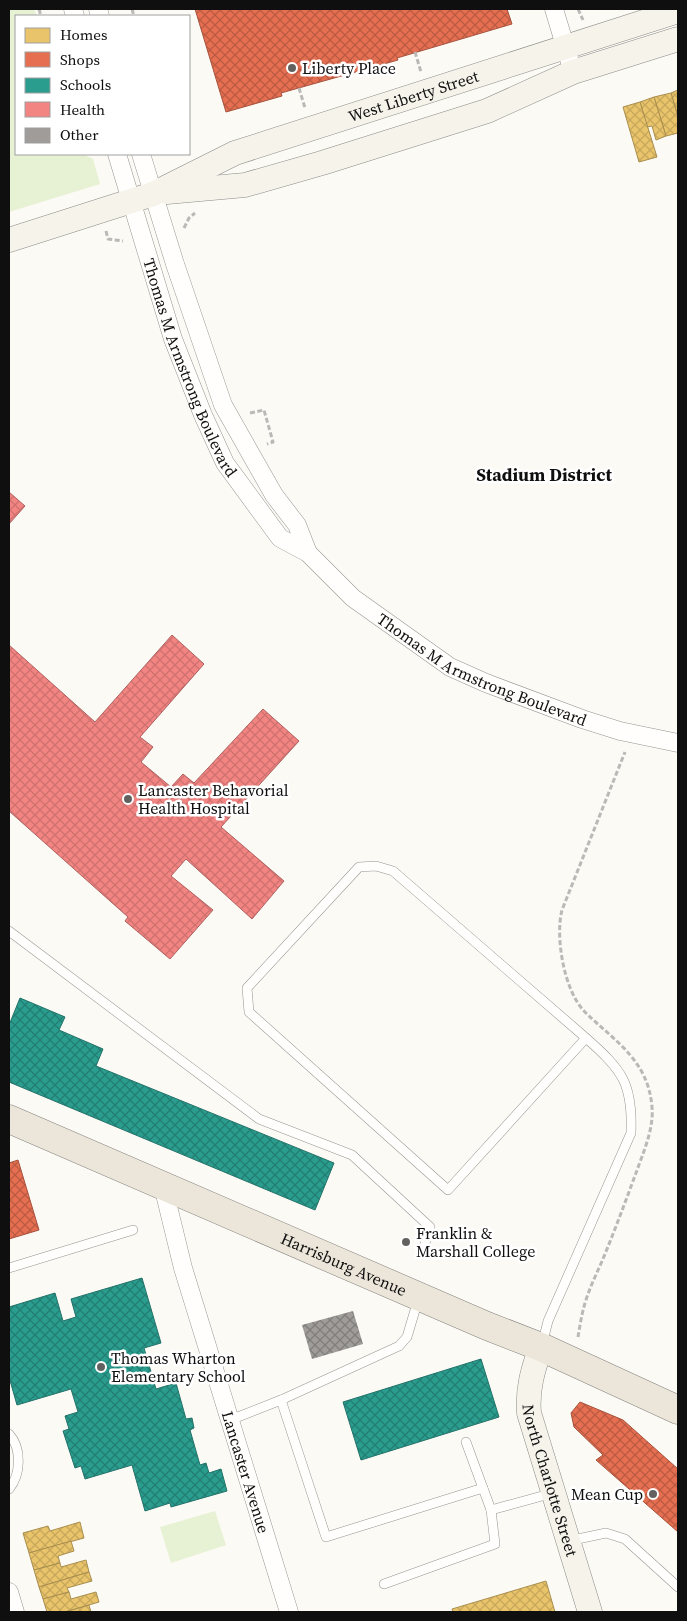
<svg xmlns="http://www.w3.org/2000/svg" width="687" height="1621" viewBox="0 0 687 1621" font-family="'Source Serif 4',serif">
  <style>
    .park { fill: #e7f1d4 }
    .homes { fill: url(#homes-cross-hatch); stroke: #a88e4f }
    .shops { fill: url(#shops-cross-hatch); stroke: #a6523d }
    .schools { fill: url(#schools-cross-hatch); stroke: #227269 }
    .health { fill: url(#health-cross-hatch); stroke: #ae6160 }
    .building { fill: url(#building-cross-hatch) }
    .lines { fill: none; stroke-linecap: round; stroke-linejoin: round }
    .lane-casing { stroke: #969592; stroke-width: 10 }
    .street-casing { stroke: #969592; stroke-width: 19 }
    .secondary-casing { stroke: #8c8b89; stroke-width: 25 }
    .primary-casing { stroke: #83827f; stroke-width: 29 }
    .path { stroke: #b9b9b8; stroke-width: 3; stroke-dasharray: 5 2.5; stroke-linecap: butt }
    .lane { stroke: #fffefd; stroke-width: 9 }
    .street { stroke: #fffefd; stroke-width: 18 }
    .secondary { stroke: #f5f3ea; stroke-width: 24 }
    .primary { stroke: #ece6da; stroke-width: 28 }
    .poi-dot { fill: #62615f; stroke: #fff; stroke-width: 2 }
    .labels { text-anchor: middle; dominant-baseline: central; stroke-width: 5; stroke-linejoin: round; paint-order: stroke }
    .poi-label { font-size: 16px; fill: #0f0f0f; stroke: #fff; text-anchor: start }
    .street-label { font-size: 16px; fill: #0f0f0f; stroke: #fff }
    .neighbourhood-label { font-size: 18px; font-weight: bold; fill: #0f0f0f; stroke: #fff }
  </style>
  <defs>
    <pattern id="homes-cross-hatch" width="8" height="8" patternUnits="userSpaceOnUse" patternTransform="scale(1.25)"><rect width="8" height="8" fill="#e9c46a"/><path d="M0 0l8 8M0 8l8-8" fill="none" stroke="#c7a75b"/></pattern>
    <pattern id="shops-cross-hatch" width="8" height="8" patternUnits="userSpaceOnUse" patternTransform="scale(1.25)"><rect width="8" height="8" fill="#e76f51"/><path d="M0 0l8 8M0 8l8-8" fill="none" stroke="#ba5a42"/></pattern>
    <pattern id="schools-cross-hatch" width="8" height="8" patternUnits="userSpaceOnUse" patternTransform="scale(1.25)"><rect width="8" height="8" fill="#2a9d8f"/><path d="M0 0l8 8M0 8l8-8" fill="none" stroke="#227e73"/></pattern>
    <pattern id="health-cross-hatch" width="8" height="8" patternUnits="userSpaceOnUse" patternTransform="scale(1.25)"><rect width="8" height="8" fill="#f28482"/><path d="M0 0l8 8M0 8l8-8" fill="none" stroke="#ce716f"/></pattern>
    <pattern id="building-cross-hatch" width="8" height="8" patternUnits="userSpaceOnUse" patternTransform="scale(1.25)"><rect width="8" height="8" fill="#9f9c99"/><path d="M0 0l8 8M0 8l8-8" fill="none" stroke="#807e7b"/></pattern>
  </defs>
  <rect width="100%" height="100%" fill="#fcfaf4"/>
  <!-- park -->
  <g class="park">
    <path d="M9,9H34L37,16H16V154H83L93,159L100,184L9,212Z"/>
    <path d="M215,1511L226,1545L171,1563L160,1527Z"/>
  </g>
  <!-- homes -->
  <g class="homes">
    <path d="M678,90V117L671,93Z"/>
    <path d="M671,93L678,117V133L666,136L654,97Z"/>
    <path d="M654,97L666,136L656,140L652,126L647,127L640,102Z"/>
    <path d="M640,102L657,157L639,162L623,107Z"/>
    <path d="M80,1522L84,1538L29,1553L23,1533L48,1526L50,1531Z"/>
    <path d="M71,1541L74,1551L58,1556L60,1563L34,1570L29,1553Z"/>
    <path d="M86,1560L89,1572L39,1587L34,1570L60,1563L61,1567Z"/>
    <path d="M89,1572L92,1581L67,1588L69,1592L43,1599L39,1587Z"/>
    <path d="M546,1581L555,1612H453L452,1609Z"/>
    <path d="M69,1592L71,1599L96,1592L99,1602L65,1612H47L43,1599Z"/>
    <path d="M89,1605L91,1612H65Z"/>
  </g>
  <!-- shops -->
  <g class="shops">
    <path d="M195,9H507L512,24L397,58L398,60L281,93L282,96L226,112Z"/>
    <path d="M18,1160L39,1230L9,1239V1163Z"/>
    <path d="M580,1402L623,1420L678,1469V1532L596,1460L603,1455L574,1427L571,1413Z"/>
  </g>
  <!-- schools -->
  <g class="schools">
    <path d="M20,998L65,1017L59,1030L103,1049L96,1066L334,1163L315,1210L9,1082V1025Z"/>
    <path d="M142,1278L161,1343L144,1348L156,1389L176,1383L186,1419L192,1418L194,1428L190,1430L200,1465L206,1463L209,1473L221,1469L227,1491L171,1507L170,1503L145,1511L132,1465L85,1479L81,1466L75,1468L63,1431L69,1429L65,1416L78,1412L71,1389L17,1405L9,1377V1307L55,1293L63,1321L76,1317L71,1299Z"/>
    <path d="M481,1359L499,1417L361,1460L343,1402Z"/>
  </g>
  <!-- health -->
  <g class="health">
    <path d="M9,492L25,506L9,524Z"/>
    <path d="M172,635L204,664L140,737L153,747L141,762L171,787L183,774L194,783L263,709L299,741L221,827L284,881L252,919L186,859L171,876L213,910L170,959L125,921L128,917L9,811V645L95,722Z"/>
  </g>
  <!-- building -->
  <path class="building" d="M353,1311L363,1344L312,1359L302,1325Z"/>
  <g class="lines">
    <defs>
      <g id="lane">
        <path d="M9,931L259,1119L352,1155L430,1227L423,1250"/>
        <path d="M9,1268L133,1230"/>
        <path d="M418,1300L407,1337L399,1346L281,1400L326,1537L483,1488"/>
        <path d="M542,1345L548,1321L631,1133C633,1083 622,1070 586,1038L393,871L376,866L359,867L247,988L249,1012L448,1190L586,1038"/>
        <path d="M230,1420L281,1400"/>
        <path d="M9,1434C22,1448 21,1475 9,1489"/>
        <path d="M466,1442L491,1510L553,1493"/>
        <path d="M568,1541L606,1533L625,1539L678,1587"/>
        <path d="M384,1584L495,1544L491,1510"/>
      </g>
      <g id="street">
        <path d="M73,9L75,16"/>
        <path d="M98,9L100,16"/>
        <path d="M554,9L573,72"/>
        <path id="s1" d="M117,154L173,339L203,415L225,463L280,538L308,553L353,598L450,667L486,683L582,719L620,731L678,743"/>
        <path d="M141,154L175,264L223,405L274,495L297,525L308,553"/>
        <path id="s2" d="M163,1186L183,1268L289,1612"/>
        <path d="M9,1592L15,1612"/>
      </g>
      <g id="secondary">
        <path d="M167,192L245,185L322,163L487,111L573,72L678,39"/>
        <path id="s3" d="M9,240L153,194L235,153L678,11"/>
        <path id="s4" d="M541,1347C533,1369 527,1389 529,1413L590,1612"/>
      </g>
      <g id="primary">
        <path id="s5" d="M9,1119L487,1326L541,1347L678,1410"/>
      </g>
    </defs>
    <!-- lane casing -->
    <use href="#lane" class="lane-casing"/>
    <!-- street casing -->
    <use href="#street" class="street-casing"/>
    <!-- secondary casing -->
    <use href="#secondary" class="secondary-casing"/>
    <!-- primary casing -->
    <use href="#primary" class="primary-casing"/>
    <!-- path -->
    <g class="path">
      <path d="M39,9L41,16"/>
      <path d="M132,9L134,16"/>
      <path d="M578,9L583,20"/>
      <path d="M415,52L421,72"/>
      <path d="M299,88L305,108"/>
      <path d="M184,228L189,218L195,213"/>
      <path d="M106,231L108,239L123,241"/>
      <path d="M250,413L264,410L273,442L267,444"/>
      <path d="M578,1337C580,1325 582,1312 586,1300C591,1284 599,1269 605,1254C616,1227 626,1200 636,1173C643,1153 654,1129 652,1107C648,1059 614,1041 584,1011C564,990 555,937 562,910L625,752"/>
    </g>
    <!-- lane -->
    <use href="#lane" class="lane"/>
    <!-- street -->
    <use href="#street" class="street"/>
    <!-- secondary -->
    <use href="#secondary" class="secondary"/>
    <!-- primary -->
    <use href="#primary" class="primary"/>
  </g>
  <!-- markers -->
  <g class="poi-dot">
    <circle cx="292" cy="68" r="5"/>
    <circle cx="128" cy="799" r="5"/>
    <circle cx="406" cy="1242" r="5"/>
    <circle cx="101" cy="1367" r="5"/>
    <circle cx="653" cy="1494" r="5"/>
  </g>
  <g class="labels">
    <!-- poi labels -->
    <g class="poi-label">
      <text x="302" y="68">Liberty Place</text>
      <text x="138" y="790">Lancaster Behavorial<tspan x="138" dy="18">Health Hospital</tspan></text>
      <text x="416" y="1233">Franklin &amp;<tspan x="416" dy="18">Marshall College</tspan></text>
      <text x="111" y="1358">Thomas Wharton<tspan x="111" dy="18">Elementary School</tspan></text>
      <text x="643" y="1494" text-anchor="end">Mean Cup</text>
    </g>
    <!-- street labels -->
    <g class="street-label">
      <text stroke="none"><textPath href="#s3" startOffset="430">West Liberty Street</textPath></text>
      <text stroke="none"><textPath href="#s1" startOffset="226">Thomas M Armstrong Boulevard</textPath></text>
      <text stroke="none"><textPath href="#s1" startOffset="665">Thomas M Armstrong Boulevard</textPath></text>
      <text stroke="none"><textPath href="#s5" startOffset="365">Harrisburg Avenue</textPath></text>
      <text stroke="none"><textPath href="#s2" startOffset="298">Lancaster Avenue</textPath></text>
      <text stroke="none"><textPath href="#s4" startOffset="138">North Charlotte Street</textPath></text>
    </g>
    <!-- neighbourhood labels -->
    <g class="neighbourhood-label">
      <text x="544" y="474">Stadium District</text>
    </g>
  </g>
  <!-- border -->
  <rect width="687" height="1621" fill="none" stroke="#0f0f0f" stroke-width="20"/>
  <!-- legend -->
  <rect x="15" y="15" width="175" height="140" fill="#ffffff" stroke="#9f9f9f"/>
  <rect x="25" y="28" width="25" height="15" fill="#e9c46a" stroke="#9f9f9f"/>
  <text x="60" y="40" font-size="15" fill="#0f0f0f">Homes</text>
  <rect x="25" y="52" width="25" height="15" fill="#e76f51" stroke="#9f9f9f"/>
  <text x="60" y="65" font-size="15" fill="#0f0f0f">Shops</text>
  <rect x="25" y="78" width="25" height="15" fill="#2a9d8f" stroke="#9f9f9f"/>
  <text x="60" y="90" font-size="15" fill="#0f0f0f">Schools</text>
  <rect x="25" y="102" width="25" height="15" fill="#f28482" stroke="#9f9f9f"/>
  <text x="60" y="115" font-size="15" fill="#0f0f0f">Health</text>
  <rect x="25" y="128" width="25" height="15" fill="#9f9c99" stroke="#9f9f9f"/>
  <text x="60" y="140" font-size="15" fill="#0f0f0f">Other</text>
</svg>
